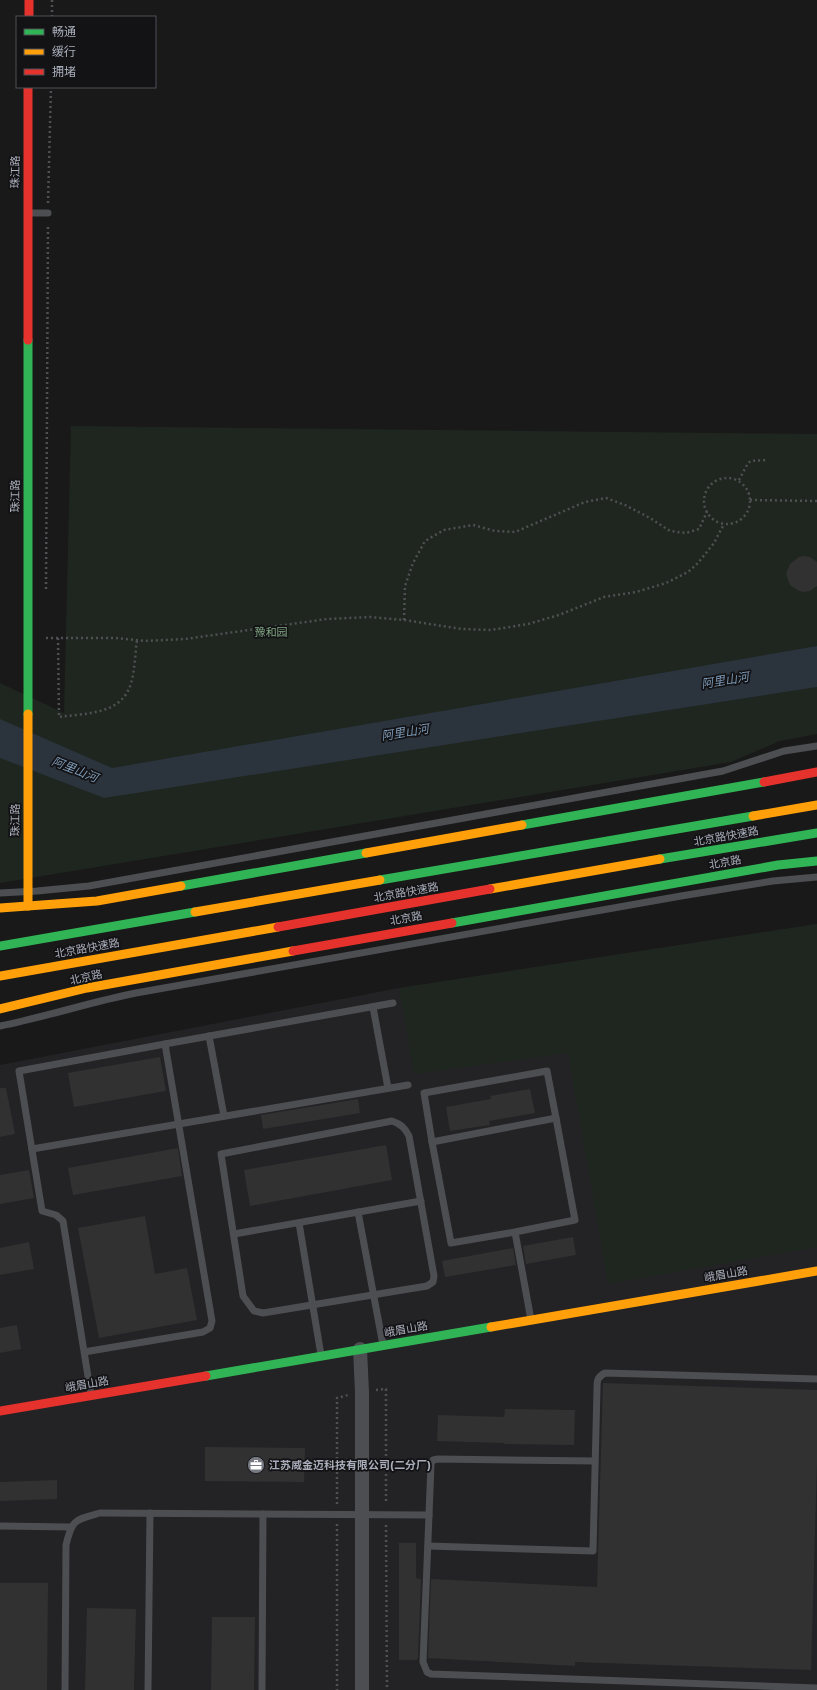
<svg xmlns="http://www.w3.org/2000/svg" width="817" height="1690" viewBox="0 0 817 1690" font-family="Montserrat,'Noto Sans SC',sans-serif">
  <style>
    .built { fill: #232225 }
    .green { fill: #1e261f }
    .water { fill: #2b333c }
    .building { fill: #313131 }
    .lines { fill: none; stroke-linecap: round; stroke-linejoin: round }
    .path { stroke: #4f5053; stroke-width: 2.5; stroke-dasharray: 2 3; stroke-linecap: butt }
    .lane { stroke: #4c4e52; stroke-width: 7 }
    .street { stroke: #4c4e52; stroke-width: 14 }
    .fast { stroke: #30b455; stroke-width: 9 }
    .slow { stroke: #ff9f0a; stroke-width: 9 }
    .jam { stroke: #e5322d; stroke-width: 9 }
    .labels { text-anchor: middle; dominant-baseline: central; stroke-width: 3.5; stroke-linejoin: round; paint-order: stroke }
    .street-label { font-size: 11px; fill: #a9aeba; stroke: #131215 }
    .park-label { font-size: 11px; fill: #7fa682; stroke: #131215 }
    .poi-label { font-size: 11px; font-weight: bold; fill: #a9aeba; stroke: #131215; text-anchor: start }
    .water-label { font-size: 12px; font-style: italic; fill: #7e9bb7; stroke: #131215 }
  </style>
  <rect width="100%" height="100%" fill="#191919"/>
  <!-- built -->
  <path class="built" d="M817,924V1690H0V1065L399,988Z"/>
  <!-- green -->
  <g class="green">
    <path d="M71,426L817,434V734L780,741L731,762L0,883V683L64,713Z"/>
    <path d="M817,924V1247L608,1284L568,1053L414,1074L399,988Z"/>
  </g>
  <!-- water -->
  <path class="water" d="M817,646V687L104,798L0,758V719L112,768Z"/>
  <!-- building -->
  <g class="building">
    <path d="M804,556L810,557L817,562V586L810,591L804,592L799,591L790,585L786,574L790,564L799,557Z"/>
    <path d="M160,1057L166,1091L74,1107L68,1073Z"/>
    <path d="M0,1088H6L15,1134L0,1137Z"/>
    <path d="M530,1089L535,1113L489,1121L490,1125L450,1131L446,1107L491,1099L490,1096Z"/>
    <path d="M358,1099L360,1113L263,1129L261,1115Z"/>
    <path d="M386,1145L392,1180L250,1206L244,1170Z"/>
    <path d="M178,1148L182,1176L73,1195L68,1168Z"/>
    <path d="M29,1170L34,1198L0,1204V1175Z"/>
    <path d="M145,1216L155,1274L187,1268L197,1320L99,1338L78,1228Z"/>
    <path d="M573,1237L576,1255L526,1264L523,1246Z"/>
    <path d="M29,1242L34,1269L0,1275V1248Z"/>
    <path d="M513,1248L516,1265L445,1277L442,1261Z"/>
    <path d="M17,1325L21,1349L0,1353V1328Z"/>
    <path d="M603,1383L817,1390V1464L811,1670L575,1662V1666L428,1658L431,1579L597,1587Z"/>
    <path d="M505,1409L575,1410L574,1445L504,1444V1443L437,1441L438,1415L504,1417Z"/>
    <path d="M205,1447L305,1448L304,1482L205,1481Z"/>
    <path d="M57,1480V1499L0,1501V1482Z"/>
    <path d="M399,1543H416V1578L421,1579L418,1658H417V1660H399Z"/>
    <path d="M0,1583H48L47,1690H0Z"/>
    <path d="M87,1608L136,1609L134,1690H85Z"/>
    <path d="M212,1617H255L254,1690H211Z"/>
  </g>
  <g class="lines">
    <!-- path -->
    <g class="path">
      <path d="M52,17V0"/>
      <path d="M48,203L51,87"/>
      <circle cx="727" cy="501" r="23"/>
      <path d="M739,480L748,463L751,461L767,460"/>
      <path d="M750,500L817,501"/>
      <path d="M46,589L48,224"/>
      <path d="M404,620L405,586L413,563L425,541L444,530L473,525L495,531L515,532L585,502L606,498L625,505L650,518L670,531L686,533L699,529L707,512"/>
      <path d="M46,638H116L145,641L185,639L327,619L370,617L404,620L462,629L491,630L528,624L559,615L604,597L636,592L666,583L688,572L698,563L714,543L724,524"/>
      <path d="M58,638L59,717C86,713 122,715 131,683C135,670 135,654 137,640"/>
      <path d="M376,1390L386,1389V1504"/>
      <path d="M337,1504V1398L348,1395"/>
      <path d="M337,1524V1690"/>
      <path d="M386,1525L387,1690"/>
    </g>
    <!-- lane -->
    <g class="lane">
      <path d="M28,213H48"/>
      <path d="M0,893L37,891L89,886L723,771L784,751L817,746"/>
      <path d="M373,1007L388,1088"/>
      <path d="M0,1026C46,1017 90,1002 136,993L681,896L773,881L817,877"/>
      <path d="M209,1036L224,1116"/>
      <path d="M165,1044L393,1003"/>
      <path d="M392,1121C401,1124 405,1128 409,1136L434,1276L433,1282L427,1286L263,1313L254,1311L243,1296L221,1154Z"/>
      <path d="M432,1142L424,1093L547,1071L556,1118"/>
      <path d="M32,1149L408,1085"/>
      <path d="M358,1212L383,1345"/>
      <path d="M299,1223L321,1355"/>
      <path d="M515,1232L575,1220L556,1118L432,1142L451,1243L515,1232L531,1320"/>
      <path d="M234,1234L421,1201"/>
      <path d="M84,1352L203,1332L210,1328L212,1321L165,1044L19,1071L42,1211L56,1215L63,1221L91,1395"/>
      <path d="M429,1515L423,1662L427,1672L431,1674L817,1688"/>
      <path d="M0,1526L70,1527"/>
      <path d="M428,1546L593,1551L597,1389C597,1381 597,1377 605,1373L817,1379"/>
      <path d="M65,1690L66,1545C72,1519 75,1520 100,1513L429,1515L431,1464L433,1460L438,1459L595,1461"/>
      <path d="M148,1690L150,1513"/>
      <path d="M262,1690L263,1514"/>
    </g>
    <!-- street -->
    <path class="street" d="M360,1349L362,1392V1690"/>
    <!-- fast -->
    <g class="fast">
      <path d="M28,340V714"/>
      <path d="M522,825L764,782"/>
      <path d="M660,859L817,833"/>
      <path d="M380,880L753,816"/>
      <path d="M181,886L366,853"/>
      <path d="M452,923L778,865L817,861"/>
      <path d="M0,946L195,912"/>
      <path d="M206,1376L491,1327"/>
    </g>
    <!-- slow -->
    <g class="slow">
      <path d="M28,714V906"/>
      <path d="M753,816L817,805"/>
      <path d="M366,853L522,825"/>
      <path d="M490,889L660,859"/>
      <path d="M0,908L97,901L181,886"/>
      <path d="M195,912L380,880"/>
      <path d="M0,976L278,927"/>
      <path d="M0,1009L87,988L293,951"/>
      <path d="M491,1327L817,1271"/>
    </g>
    <!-- jam -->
    <g class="jam">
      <path d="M29,0V17"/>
      <path d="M28,87V340"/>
      <path d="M764,782L817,772"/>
      <path d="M278,927L490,889"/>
      <path d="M293,951L452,923"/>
      <path d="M0,1411L206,1376"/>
    </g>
  </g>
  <!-- icons -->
  <defs>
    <symbol id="office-disc" viewBox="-11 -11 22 22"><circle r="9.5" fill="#777a82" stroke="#131215"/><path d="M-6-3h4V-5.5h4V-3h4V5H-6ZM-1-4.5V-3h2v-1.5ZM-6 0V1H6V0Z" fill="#fff"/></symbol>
  </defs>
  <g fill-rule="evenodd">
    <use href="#office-disc" x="246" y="1455" width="20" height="20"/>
  </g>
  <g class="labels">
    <!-- street labels -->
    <g class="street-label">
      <text transform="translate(15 172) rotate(-89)">珠江路</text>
      <text transform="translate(15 496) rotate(-90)">珠江路</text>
      <text transform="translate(15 820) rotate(-90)">珠江路</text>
      <text transform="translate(726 836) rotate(-10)">北京路快速路</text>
      <text transform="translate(725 862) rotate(-10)">北京路</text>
      <text transform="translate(406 892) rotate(-10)">北京路快速路</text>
      <text transform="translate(406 918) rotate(-10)">北京路</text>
      <text transform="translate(87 948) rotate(-10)">北京路快速路</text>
      <text transform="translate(86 977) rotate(-13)">北京路</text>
      <text transform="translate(726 1274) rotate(-10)">峨眉山路</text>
      <text transform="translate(406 1329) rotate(-10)">峨眉山路</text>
      <text transform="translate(87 1384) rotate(-10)">峨眉山路</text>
    </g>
    <!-- park labels -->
    <g class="park-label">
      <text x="271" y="632">豫和园</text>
    </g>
    <!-- poi labels -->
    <g class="poi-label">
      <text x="269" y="1465">江苏威金迈科技有限公司(二分厂)</text>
    </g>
    <!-- water labels -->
    <g class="water-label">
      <text transform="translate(725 680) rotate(-9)">阿里山河</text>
      <text transform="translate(405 732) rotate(-9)">阿里山河</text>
      <text transform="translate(75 769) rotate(22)">阿里山河</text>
    </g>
  </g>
  <!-- legend -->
  <rect x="16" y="16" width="140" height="72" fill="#131215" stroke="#4f5057"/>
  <rect x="24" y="29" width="20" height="6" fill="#30b455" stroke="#4f5057"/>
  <text x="52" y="36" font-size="12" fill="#a9aeba">畅通</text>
  <rect x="24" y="49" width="20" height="6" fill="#ff9f0a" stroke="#4f5057"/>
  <text x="52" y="56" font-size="12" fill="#a9aeba">缓行</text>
  <rect x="24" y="69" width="20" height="6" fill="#e5322d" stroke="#4f5057"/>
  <text x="52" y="76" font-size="12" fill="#a9aeba">拥堵</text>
</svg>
